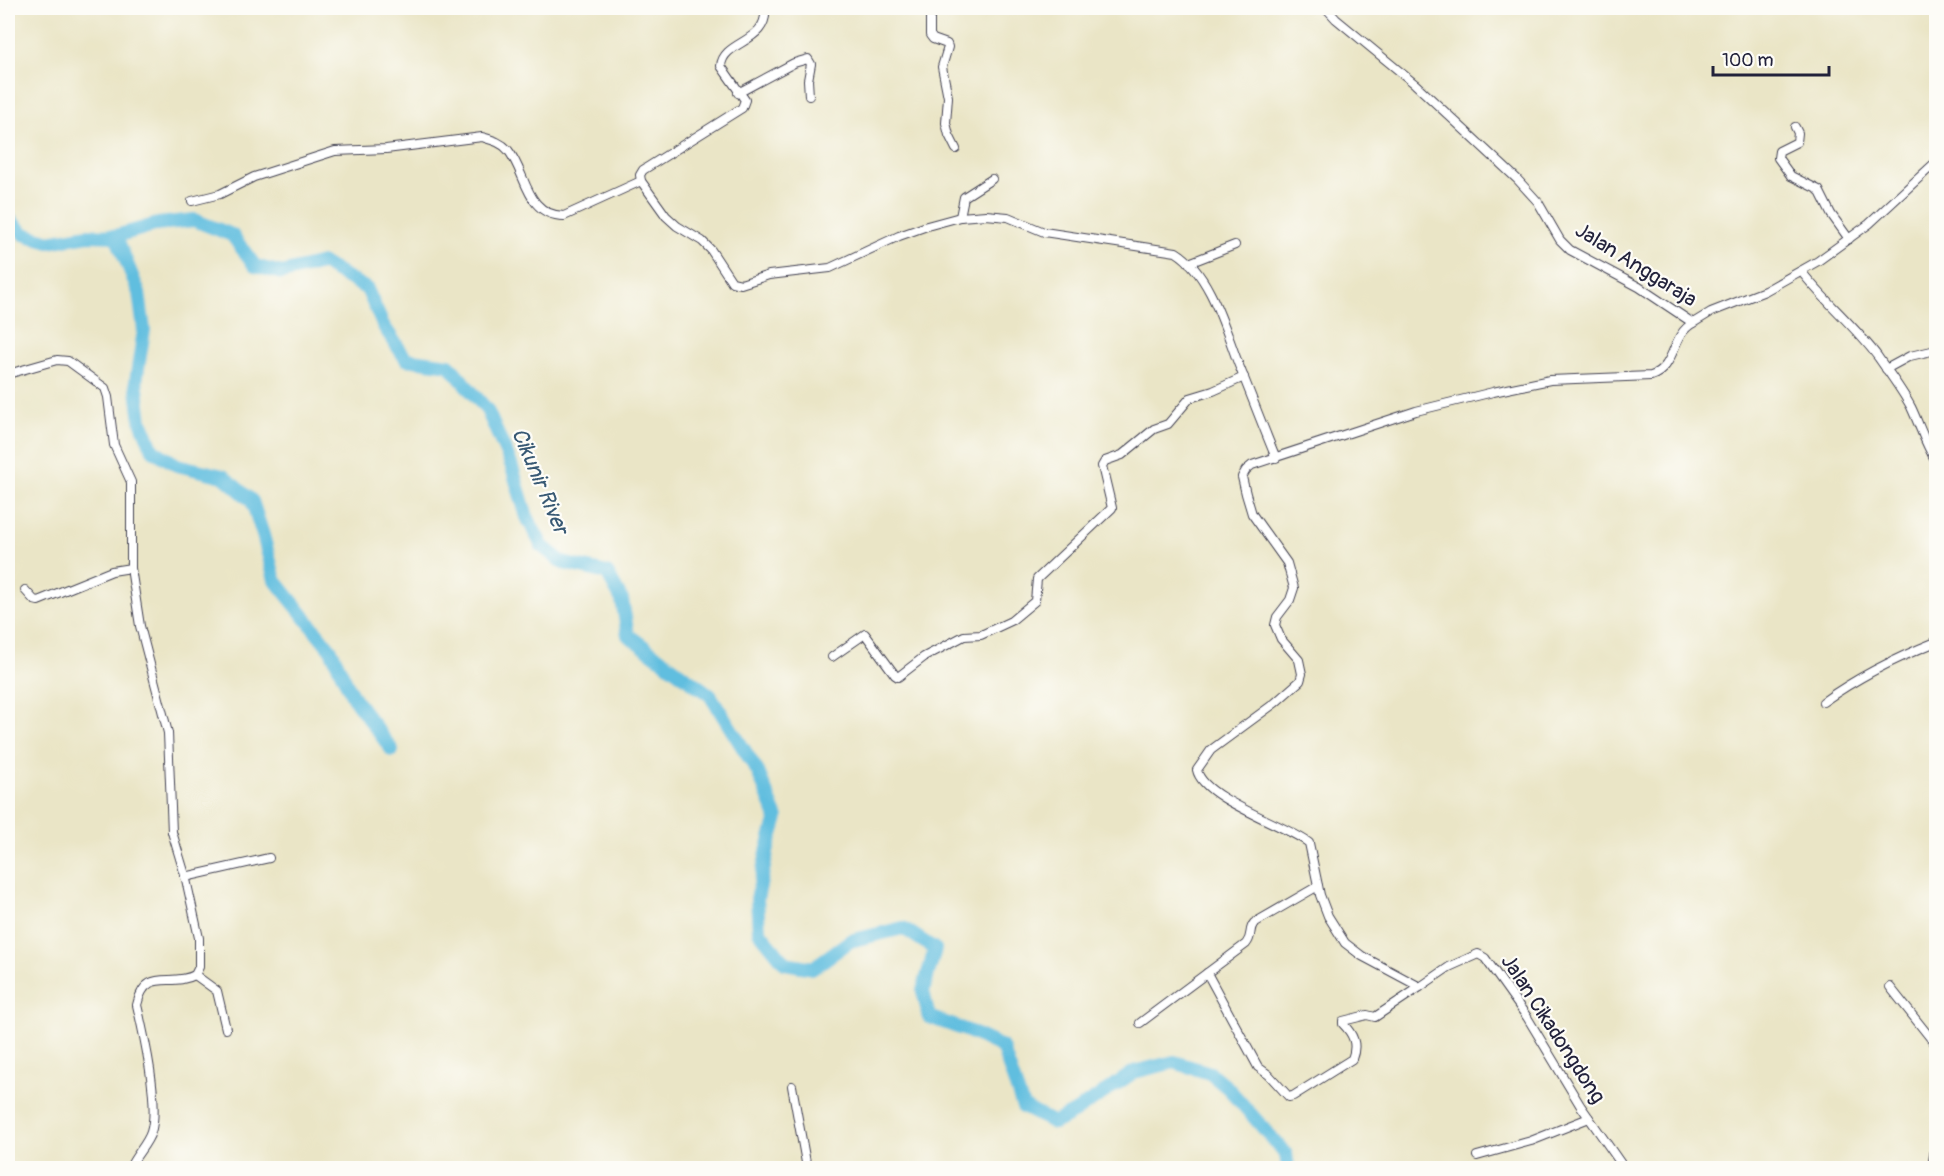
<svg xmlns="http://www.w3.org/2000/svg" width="1944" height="1176" viewBox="0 0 1944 1176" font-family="Pangolin,sans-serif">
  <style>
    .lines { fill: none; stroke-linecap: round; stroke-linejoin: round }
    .river { stroke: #61bedf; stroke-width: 14 }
    .minor-casing { stroke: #403f50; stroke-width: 10 }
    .minor { stroke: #fff; stroke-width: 8 }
    .labels { text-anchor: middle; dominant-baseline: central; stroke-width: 4.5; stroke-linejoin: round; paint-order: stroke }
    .street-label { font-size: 21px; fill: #22223b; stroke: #fdfcf7 }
    .water-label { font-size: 22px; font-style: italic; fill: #385974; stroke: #fdfcf7 }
  </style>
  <rect width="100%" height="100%" fill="#fdfcf7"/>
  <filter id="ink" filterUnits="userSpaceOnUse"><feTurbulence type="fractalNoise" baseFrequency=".0167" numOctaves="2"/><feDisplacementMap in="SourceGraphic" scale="12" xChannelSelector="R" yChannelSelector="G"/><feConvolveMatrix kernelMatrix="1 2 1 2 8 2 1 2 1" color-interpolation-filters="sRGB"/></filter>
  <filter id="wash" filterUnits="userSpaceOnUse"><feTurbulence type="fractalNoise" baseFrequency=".008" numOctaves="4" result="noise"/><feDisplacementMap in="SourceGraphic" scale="24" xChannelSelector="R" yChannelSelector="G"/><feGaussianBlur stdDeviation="1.35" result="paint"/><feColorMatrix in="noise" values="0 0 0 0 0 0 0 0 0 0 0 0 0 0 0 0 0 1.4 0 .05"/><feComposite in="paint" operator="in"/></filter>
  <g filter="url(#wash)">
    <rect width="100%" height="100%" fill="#eae5c6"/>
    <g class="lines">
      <!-- river -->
      <g class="river">
        <path d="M8,218L24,234L49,242L88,235L116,236L158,224L194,220L232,235L255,266L282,273L322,263L367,289L383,325L406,359L449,365L487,410L511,464L527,517L542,546L563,563L607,573L622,600L628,635L710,695L758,772L777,818L768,848L757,899L759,931L785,963L813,968L850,941L903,928L935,949L923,991L929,1017L968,1031L1002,1047L1023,1107L1054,1123L1075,1112L1134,1072L1174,1062L1210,1073L1228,1088L1286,1154L1288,1168"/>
        <path d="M116,236L139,293L144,330L136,381L141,421L153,450L177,465L223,476L252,501L263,535L275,580L331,650L353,697L392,750"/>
      </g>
    </g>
  </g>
  <g filter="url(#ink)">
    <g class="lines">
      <defs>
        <g id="minor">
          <path d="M765,8C769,43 723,40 721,66L745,100L742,108L643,170L640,175L641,181L666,216L677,226L702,241L711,250L732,282L741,284L769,275L830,268L899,236L927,226L960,217L986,215L1008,217L1044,232L1176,252C1210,273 1225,329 1238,363C1251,395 1263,427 1276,458"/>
          <path d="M926,8L930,16V35L933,39L947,44L948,47L942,67L948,97L946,123L949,135L956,149"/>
          <path d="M1326,8L1336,19L1415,84L1517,179L1538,202L1560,240L1570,250L1639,287L1693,323L1711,312L1765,291L1818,261L1869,224L1936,162"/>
          <path d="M738,93L794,63L808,59L811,64L808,80L809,96"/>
          <path d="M1795,127L1798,133L1797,142L1779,151L1778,158L1791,176L1819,190L1831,214L1849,239"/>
          <path d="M192,201L220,194L254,177L335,151L386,149L482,137C492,140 501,142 508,150C527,173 525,215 564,216L641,181"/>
          <path d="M960,217L964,197L992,179"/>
          <path d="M1189,263L1235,245"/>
          <path d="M1801,271C1824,301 1855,326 1878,357C1889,373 1902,390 1911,407C1920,426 1925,444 1936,461"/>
          <path d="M1886,369L1910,356L1936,350"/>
          <path d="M8,374L57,360L68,361L105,388L108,397L114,445L131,482V568L140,626L168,733L172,832L185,875L199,938V967L195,975C170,988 146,966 137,1005C144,1035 160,1104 151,1132C147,1145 135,1155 130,1168"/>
          <path d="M25,590L34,600L38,601L112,571L131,568"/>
          <path d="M832,657L865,634L895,675L898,677L924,657L964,636L981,635L1011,621L1035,601L1037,579L1112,508L1102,466L1105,461L1122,455L1154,429L1168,424L1190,398L1213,391L1244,377"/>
          <path d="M1823,702C1859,676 1896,658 1936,642"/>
          <path d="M185,877L269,858"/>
          <path d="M1207,973L1258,1067L1269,1075L1289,1097L1293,1096L1352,1059C1358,1044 1353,1034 1343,1024V1021L1367,1015L1375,1017L1420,987"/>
          <path d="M195,975L217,991L226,1029"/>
          <path d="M1890,987L1936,1045"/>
          <path d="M1140,1023L1246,944C1253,936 1248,930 1254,923L1318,886"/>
          <path d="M792,1086L807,1168"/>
          <path d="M1477,1156L1531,1141L1589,1118"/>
          <path d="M1624,1168L1580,1105L1527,1017L1485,958L1478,954L1449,967L1420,987L1362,956L1345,943L1328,916L1320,895L1309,843C1284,824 1203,799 1197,770L1211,750L1275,703L1300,681L1302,674L1299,660L1281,639L1275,625L1277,617L1290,600L1294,588L1287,563L1252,514L1246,494L1242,477L1246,470L1252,465L1416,411L1493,392L1550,380L1651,376C1677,367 1670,336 1693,323"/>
          <path d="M1932,1168L1936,1142"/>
        </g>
      </defs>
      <!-- minor casing -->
      <use href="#minor" class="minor-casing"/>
      <!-- minor -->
      <use href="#minor" class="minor"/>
    </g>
  </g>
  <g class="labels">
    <!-- street labels -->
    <g class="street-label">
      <text transform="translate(1636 265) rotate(32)">Jalan Anggaraja</text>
      <text transform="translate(1553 1029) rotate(57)">Jalan Cikadongdong</text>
    </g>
    <!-- water labels -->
    <g class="water-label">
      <text transform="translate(540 481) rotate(67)">Cikunir River</text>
    </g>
  </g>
  <!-- margin -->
  <rect width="1944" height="1176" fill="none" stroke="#fdfcf7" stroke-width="30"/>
  <!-- scale -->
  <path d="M1713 66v9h116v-9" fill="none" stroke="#22223b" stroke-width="3"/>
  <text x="1722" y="66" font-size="18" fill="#22223b" stroke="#fdfcf7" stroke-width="4.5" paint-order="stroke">100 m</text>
</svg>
